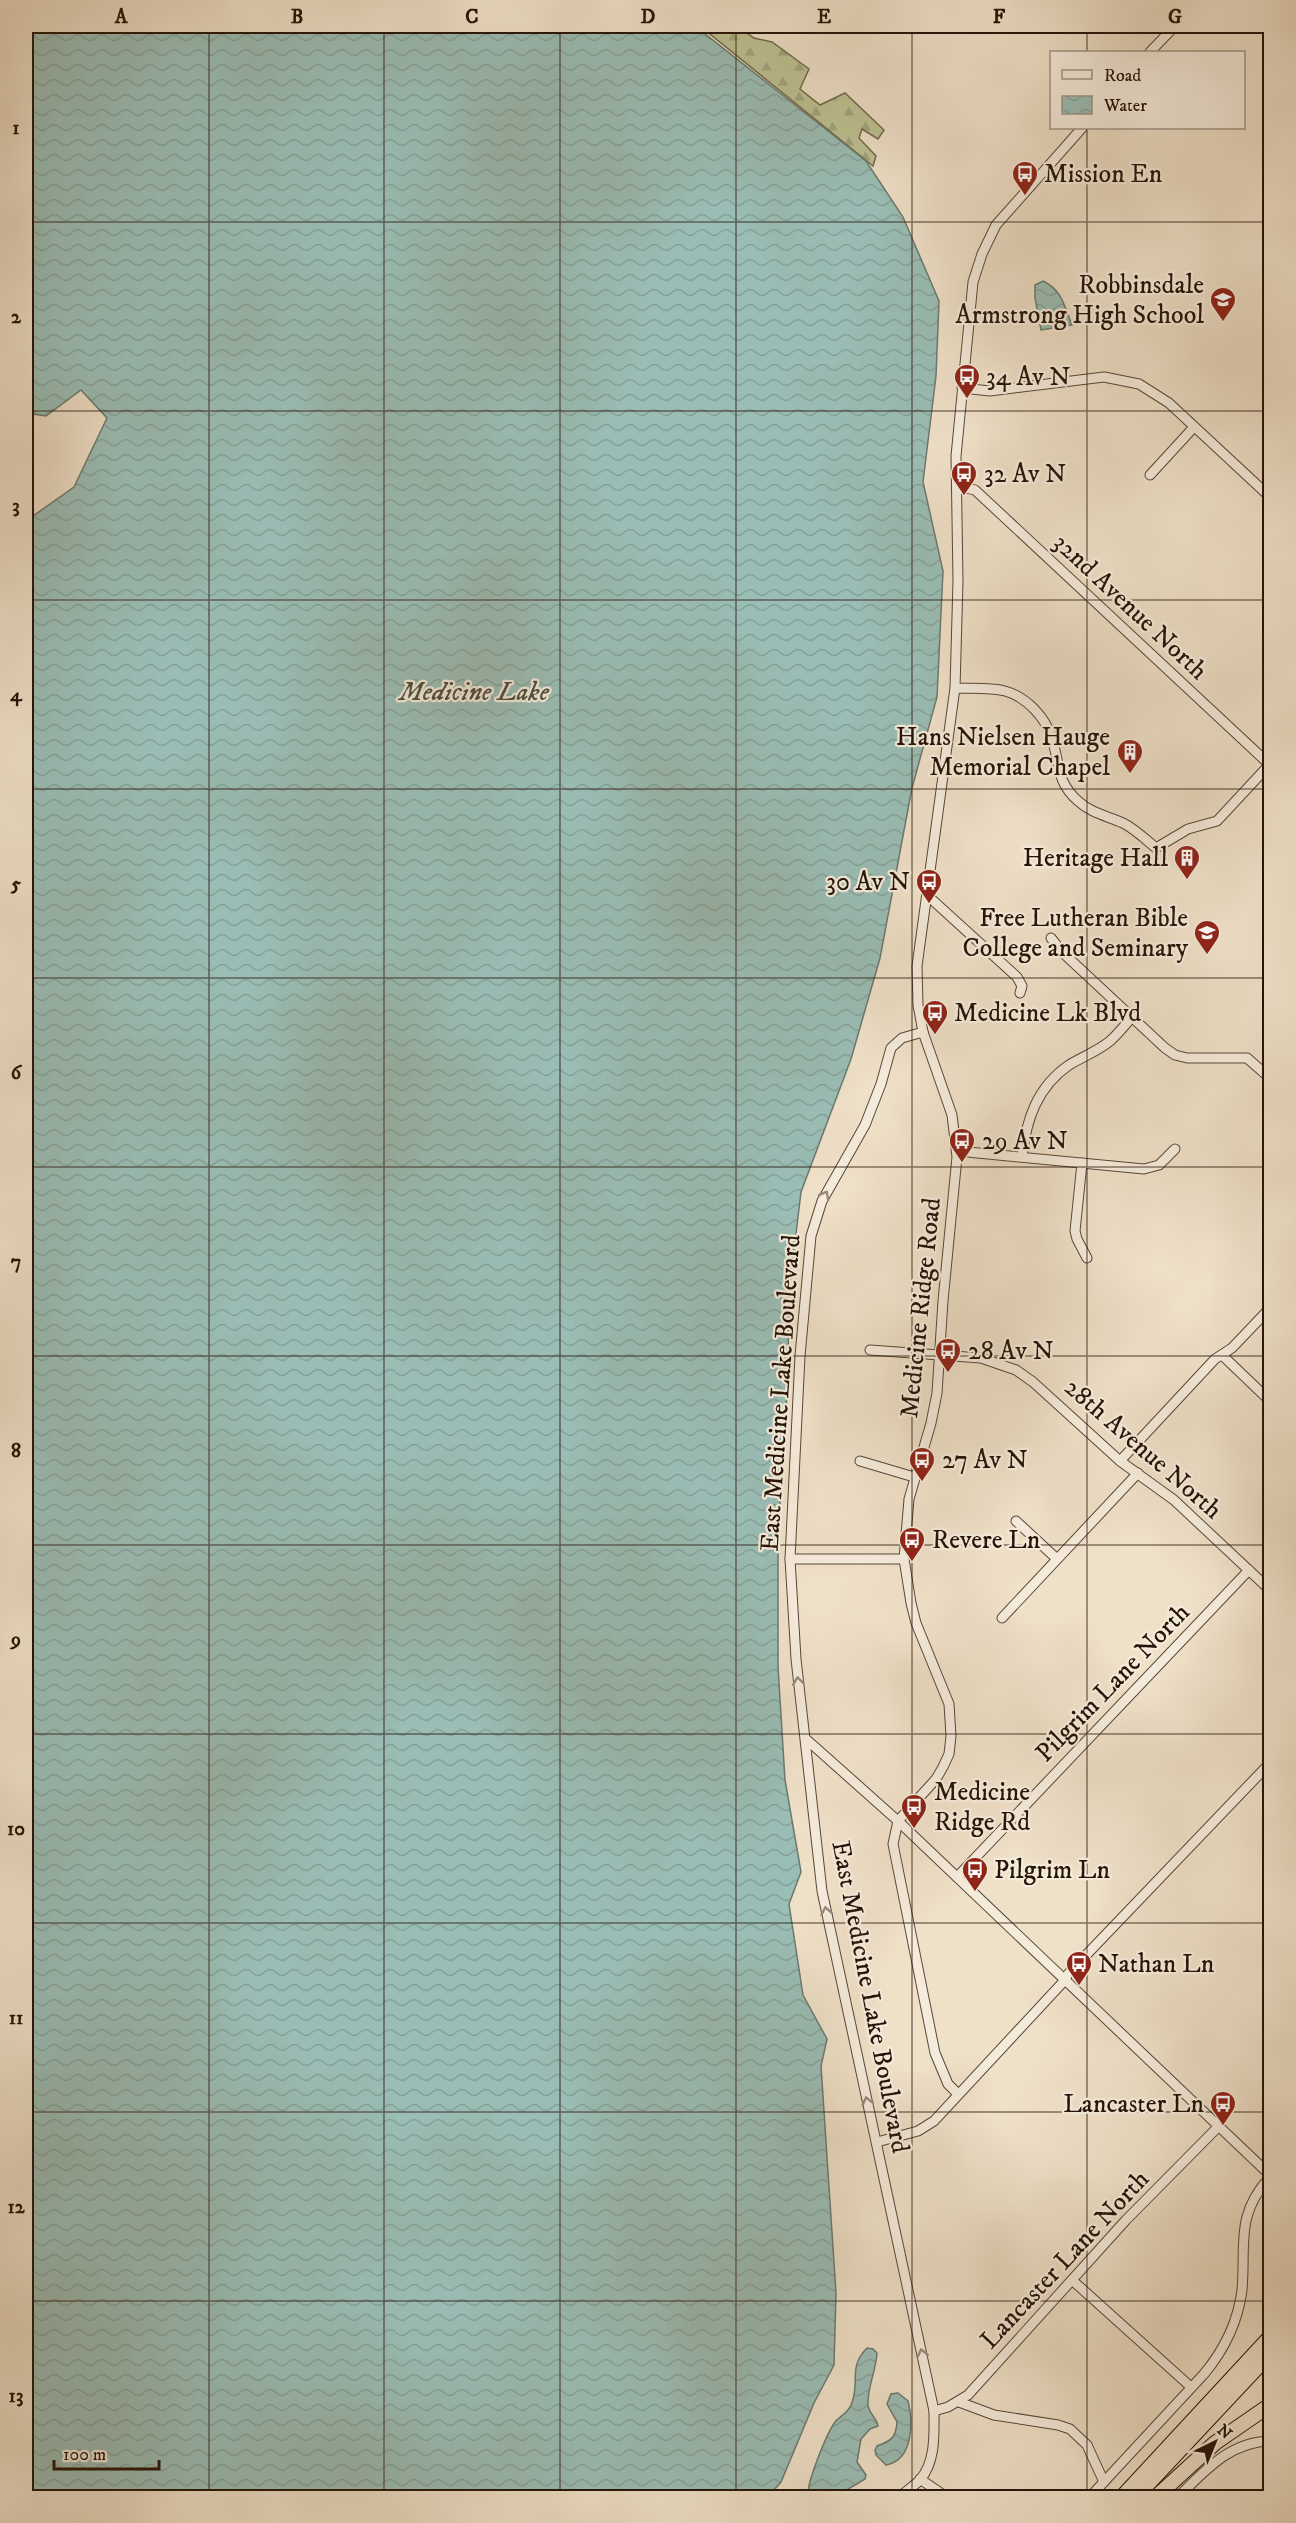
<svg xmlns="http://www.w3.org/2000/svg" width="1296" height="2523" viewBox="0 0 1296 2523" font-family="'IM FELL DW Pica',serif">
  <style>
    .forest { fill: url(#forest-firs); stroke: #706a4d; stroke-width: 1.5 }
    .water { fill: url(#water-waves); stroke: #6b796f; stroke-width: 1.5 }
    .lines { fill: none; stroke-linecap: round; stroke-linejoin: round }
    .minor-casing { stroke: #574637; stroke-width: 11 }
    .highway-casing { stroke: #241307; stroke-width: 16 }
    .minor { stroke: #f5ebdb; stroke-width: 9 }
    .highway { stroke: #efe0c8; stroke-width: 14 }
    .oneway { stroke: #978a7c }
    .grid { fill: none; stroke: #241307; stroke-width: 1.5; stroke-opacity: 0.55 }
    .labels { text-anchor: middle; dominant-baseline: central; stroke-width: 4.5; stroke-linejoin: round; paint-order: stroke }
    .poi-label { font-size: 26px; fill: #241307; stroke: #f5ebdb; text-anchor: start }
    .street-label { font-size: 26px; fill: #241307; stroke: #f5ebdb }
    .water-label { font-size: 27px; font-style: italic; fill: #4d4e44; stroke: #f5ebdb }
    .neatline { fill: none; stroke: #241307; stroke-width: 2 }
    .grid-label { font-size: 20px; text-anchor: middle; font-weight: bold; fill: #241307 }
  </style>
  <defs>
    <pattern id="forest-firs" width="22" height="20" patternUnits="userSpaceOnUse" patternTransform="scale(1.5)"><rect width="22" height="20" fill="#bdc193"/><path d="M5 1l3.5 6h-7zM16 11l3.5 6h-7z" fill="#a2a57d"/></pattern>
    <pattern id="water-waves" width="16" height="10" patternUnits="userSpaceOnUse" patternTransform="scale(1.5)"><rect width="16" height="10" fill="#9abdb5"/><path d="M0 5q4-4 8 0t8 0" fill="none" stroke="#85a29a"/></pattern>
  </defs>
  <rect width="100%" height="100%" fill="#efe0c8"/>
  <filter id="stains"><feTurbulence type="fractalNoise" baseFrequency=".00333" numOctaves="4"/><feColorMatrix values="0 0 0 0 .2 0 0 0 0 .09 0 0 0 0 .02 0 0 0 .5 -.17"/></filter>
  <radialGradient id="worn" r=".72"><stop offset=".6" stop-color="#630" stop-opacity="0"/><stop offset="1" stop-color="#630" stop-opacity=".3"/></radialGradient>
  <!-- forest -->
  <path class="forest" d="M700,26H737L754,38L772,42L809,69L800,89L820,105L845,93L884,130L878,139L862,129L859,138L876,156L873,166Z"/>
  <!-- water -->
  <g class="water">
    <path d="M26,26H695L866,161L903,217L939,301L936,376L923,482L943,571L937,697L912,788L880,958L851,1059L801,1192L790,1284L786,1417L778,1533V1667L785,1780L801,1872L789,1904L803,1995L827,2039L821,2066L836,2293L834,2365L814,2403L781,2482L768,2497H26V521L74,487L107,418L81,390L46,416L26,413Z"/>
    <path d="M1043,281C1063,291 1064,306 1072,325L1041,330L1035,298V285Z"/>
    <path d="M867,2348L873,2349L877,2353C876,2371 867,2388 868,2405C869,2414 877,2418 878,2426L870,2429L861,2439L857,2462L866,2475L865,2479L835,2497H808C806,2484 826,2435 835,2422C840,2416 848,2413 851,2405C861,2383 847,2368 867,2348Z"/>
    <path d="M898,2393L908,2401C913,2421 914,2460 886,2465L876,2455L875,2450L877,2446C891,2441 896,2438 897,2422L887,2404L891,2394Z"/>
  </g>
  <g class="lines">
    <defs>
      <g id="minor">
        <path d="M1150,52L1175,26"/>
        <path d="M962,388L990,391L1104,377L1139,384L1169,403L1270,497"/>
        <path d="M1150,475L1194,427"/>
        <path d="M958,486L975,490L1270,765"/>
        <path d="M955,688C971,689 989,687 1005,691C1027,697 1046,718 1052,739C1060,763 1056,782 1078,801C1091,813 1107,816 1123,823C1135,829 1145,839 1156,848L1188,829L1217,821L1270,764"/>
        <path d="M928,896L1017,977L1022,986L1020,993"/>
        <path d="M1051,938L1062,952L1165,1048L1175,1055L1187,1058H1247L1270,1078"/>
        <path d="M957,1151L1144,1169L1159,1165L1175,1149"/>
        <path d="M1022,1157C1026,1120 1037,1087 1069,1065C1082,1057 1098,1051 1110,1041C1118,1034 1125,1025 1132,1017"/>
        <path d="M1082,1163L1075,1231L1077,1239L1087,1258"/>
        <path d="M870,1350L981,1358L1016,1370L1033,1382L1120,1461L1174,1500L1270,1590"/>
        <path d="M1222,1355L1270,1401"/>
        <path d="M860,1461L914,1477"/>
        <path d="M1120,1461L1215,1359L1232,1348L1270,1308"/>
        <path d="M1016,1521L1057,1559"/>
        <path d="M790,1559H904"/>
        <path d="M1002,1618L1138,1473"/>
        <path d="M806,1739L898,1821L1270,2175"/>
        <path d="M957,1877L1249,1570"/>
        <path d="M958,2094L948,2084L935,2053L893,1844L898,1821L936,1779L943,1767L949,1754L951,1736L949,1704L916,1623L911,1603L904,1559L909,1499L931,1423L937,1393L943,1301L957,1157L952,1115L923,1032L918,1005L917,966L955,688L958,581L956,456L973,282L982,254L996,225L1082,128"/>
        <path d="M877,2142L918,2131L934,2121L1065,1980L1068,1974L1270,1763"/>
        <path d="M1072,2280L1191,2387"/>
        <path d="M959,2402L994,2415L1058,2425L1070,2429L1087,2445L1104,2482"/>
        <path d="M934,2411L948,2407L968,2395L1126,2220L1219,2126"/>
        <path d="M920,2479L948,2498"/>
        <path d="M898,2498C905,2492 914,2486 920,2480C936,2461 934,2434 934,2411L822,1891L796,1659L790,1559L800,1356L811,1236L822,1201L865,1125L881,1084L891,1048L902,1038L923,1032"/>
        <path d="M1089,2498L1204,2374C1224,2350 1238,2322 1242,2290C1246,2244 1235,2215 1270,2177"/>
        <path d="M1177,2498C1205,2471 1229,2442 1270,2441"/>
      </g>
      <g id="highway">
        <path d="M1121,2498L1270,2337"/>
        <path d="M1135,2498L1270,2354"/>
        <path d="M1155,2498L1215,2443L1270,2405"/>
      </g>
    </defs>
    <!-- minor casing -->
    <use href="#minor" class="minor-casing"/>
    <!-- highway casing -->
    <use href="#highway" class="highway-casing"/>
    <!-- minor -->
    <use href="#minor" class="minor"/>
    <!-- highway -->
    <use href="#highway" class="highway"/>
  </g>
  <!-- one-way arrows -->
  <defs><path id="oneway-chevron" d="M-2-3.5L2.5 0L-2 3.5" fill="none" stroke-width="1.6" stroke-linecap="round" stroke-linejoin="round" transform="scale(1.5)"/></defs>
  <g class="oneway">
    <use href="#oneway-chevron" transform="translate(825 1195) rotate(-62)"/>
    <use href="#oneway-chevron" transform="translate(798 1681) rotate(-97)"/>
    <use href="#oneway-chevron" transform="translate(826 1911) rotate(-101)"/>
    <use href="#oneway-chevron" transform="translate(867 2101) rotate(-103)"/>
    <use href="#oneway-chevron" transform="translate(922 2353) rotate(-102)"/>
  </g>
  <!-- grid -->
  <path class="grid" d="M209,26V2498M384,26V2498M560,26V2498M736,26V2498M912,26V2498M1087,26V52M1087,128V2498M26,222H1270M26,411H1270M26,600H1270M26,789H1270M26,978H1270M26,1167H1270M26,1356H1270M26,1545H1270M26,1734H1270M26,1923H1270M26,2112H1270M26,2301H1270"/>
  <!-- icons -->
  <defs>
    <symbol id="bus-pin" viewBox="-11 -11 22 30"><path d="M0 17L-7.5 6A9.5 9.5 0 1 1 7.5 6Z" fill="#8f2418" stroke="#f5ebdb"/><path d="M-5-6H5V4H4V6H2V4H-2V6H-4V4H-5ZM-3.5-4V0h7V-4ZM-3.5 1.2v1.5H-2V1.2ZM2 1.2v1.5H3.5V1.2Z" fill="#fff"/></symbol>
    <symbol id="school-pin" viewBox="-11 -11 22 30"><path d="M0 17L-7.5 6A9.5 9.5 0 1 1 7.5 6Z" fill="#8f2418" stroke="#f5ebdb"/><path d="M0-5L7-2L0 1L-7-2ZM-4 1L0 2.5L4 1V4Q0 6-4 4Z" fill="#fff"/></symbol>
    <symbol id="building-pin" viewBox="-11 -11 22 30"><path d="M0 17L-7.5 6A9.5 9.5 0 1 1 7.5 6Z" fill="#8f2418" stroke="#f5ebdb"/><path d="M-4-6H4V6H1V3H-1V6H-4ZM-2.5-4.3h1.7v1.8h-1.7ZM.8-4.3h1.7v1.8H.8ZM-2.5-1h1.7V.8h-1.7ZM.8-1h1.7V.8H.8Z" fill="#fff"/></symbol>
    <symbol id="university-pin" viewBox="-11 -11 22 30"><path d="M0 17L-7.5 6A9.5 9.5 0 1 1 7.5 6Z" fill="#8f2418" stroke="#f5ebdb"/><path d="M0-5L7-2L0 1L-7-2ZM-4 1L0 2.5L4 1V4Q0 6-4 4Z" fill="#fff"/></symbol>
  </defs>
  <g fill-rule="evenodd">
    <use href="#bus-pin" x="1010" y="159" width="30" height="40"/>
    <use href="#school-pin" x="1208" y="285" width="30" height="40"/>
    <use href="#bus-pin" x="952" y="362" width="30" height="40"/>
    <use href="#bus-pin" x="949" y="459" width="30" height="40"/>
    <use href="#building-pin" x="1115" y="737" width="30" height="40"/>
    <use href="#building-pin" x="1172" y="843" width="30" height="40"/>
    <use href="#bus-pin" x="914" y="867" width="30" height="40"/>
    <use href="#university-pin" x="1192" y="918" width="30" height="40"/>
    <use href="#bus-pin" x="920" y="998" width="30" height="40"/>
    <use href="#bus-pin" x="947" y="1126" width="30" height="40"/>
    <use href="#bus-pin" x="933" y="1336" width="30" height="40"/>
    <use href="#bus-pin" x="907" y="1445" width="30" height="40"/>
    <use href="#bus-pin" x="897" y="1525" width="30" height="40"/>
    <use href="#bus-pin" x="899" y="1792" width="30" height="40"/>
    <use href="#bus-pin" x="960" y="1855" width="30" height="40"/>
    <use href="#bus-pin" x="1064" y="1949" width="30" height="40"/>
    <use href="#bus-pin" x="1208" y="2089" width="30" height="40"/>
  </g>
  <g class="labels">
    <!-- poi labels -->
    <g class="poi-label">
      <text x="1044" y="174">Mission En</text>
      <text x="1204" y="285" text-anchor="end">Robbinsdale<tspan x="1204" dy="30">Armstrong High School</tspan></text>
      <text x="986" y="377">34 Av N</text>
      <text x="984" y="474">32 Av N</text>
      <text x="1110" y="737" text-anchor="end">Hans Nielsen Hauge<tspan x="1110" dy="30">Memorial Chapel</tspan></text>
      <text x="1168" y="858" text-anchor="end">Heritage Hall</text>
      <text x="910" y="882" text-anchor="end">30 Av N</text>
      <text x="1188" y="918" text-anchor="end">Free Lutheran Bible<tspan x="1188" dy="30">College and Seminary</tspan></text>
      <text x="954" y="1013">Medicine Lk Blvd</text>
      <text x="982" y="1141">29 Av N</text>
      <text x="968" y="1351">28 Av N</text>
      <text x="942" y="1460">27 Av N</text>
      <text x="932" y="1540">Revere Ln</text>
      <text x="934" y="1792">Medicine<tspan x="934" dy="30">Ridge Rd</tspan></text>
      <text x="994" y="1870">Pilgrim Ln</text>
      <text x="1098" y="1964">Nathan Ln</text>
      <text x="1204" y="2104" text-anchor="end">Lancaster Ln</text>
    </g>
    <!-- street labels -->
    <g class="street-label">
      <text transform="translate(1130 607) rotate(43)">32nd Avenue North</text>
      <text transform="translate(921 1308) rotate(-84)">Medicine Ridge Road</text>
      <text transform="translate(781 1393) rotate(-86)">East Medicine Lake Boulevard</text>
      <text transform="translate(1143 1449) rotate(41)">28th Avenue North</text>
      <text transform="translate(1113 1683) rotate(-46)">Pilgrim Lane North</text>
      <text transform="translate(870 1997) rotate(79)">East Medicine Lake Boulevard</text>
      <text transform="translate(1065 2260) rotate(-47)">Lancaster Lane North</text>
    </g>
    <!-- water labels -->
    <g class="water-label">
      <text x="474" y="692">Medicine Lake</text>
    </g>
  </g>
  <!-- margin -->
  <rect width="1296" height="2523" fill="none" stroke="#efe0c8" stroke-width="66"/>
  <!-- legend -->
  <rect x="1050" y="51" width="195" height="78" fill="#f5ebdb" stroke="#a19586" stroke-width="1.5"/>
  <rect x="1062" y="70" width="30" height="9" fill="#f5ebdb" stroke="#a19586" stroke-width="1.5"/>
  <text x="1104" y="81" font-size="18" fill="#241307">Road</text>
  <rect x="1062" y="96" width="30" height="18" fill="url(#water-waves)" stroke="#a19586" stroke-width="1.5"/>
  <text x="1104" y="111" font-size="18" fill="#241307">Water</text>
  <!-- north arrow -->
  <g transform="translate(1215 2442) rotate(43)" stroke="#f5ebdb" stroke-width="4.5" paint-order="stroke">
  <path d="M0-4.5L10 22L0 15L-10 22Z" fill="#241307"/>
  <text y="-9" font-size="16" font-weight="bold" text-anchor="middle" fill="#241307">N</text>
  </g>
  <!-- scale -->
  <path d="M54 2460v9h105v-9" fill="none" stroke="#241307" stroke-width="3"/>
  <text x="63" y="2460" font-size="18" fill="#241307" stroke="#f5ebdb" stroke-width="4.5" paint-order="stroke">100 m</text>
  <rect x="33" y="33" width="1230" height="2457" class="neatline"/>
  <g class="grid-label">
    <text x="121" y="23">A</text>
    <text x="297" y="23">B</text>
    <text x="472" y="23">C</text>
    <text x="648" y="23">D</text>
    <text x="824" y="23">E</text>
    <text x="999" y="23">F</text>
    <text x="1175" y="23">G</text>
    <text x="16" y="134">1</text>
    <text x="16" y="323">2</text>
    <text x="16" y="512">3</text>
    <text x="16" y="701">4</text>
    <text x="16" y="890">5</text>
    <text x="16" y="1079">6</text>
    <text x="16" y="1268">7</text>
    <text x="16" y="1457">8</text>
    <text x="16" y="1646">9</text>
    <text x="16" y="1835">10</text>
    <text x="16" y="2024">11</text>
    <text x="16" y="2213">12</text>
    <text x="16" y="2402">13</text>
  </g>
  <rect width="100%" height="100%" filter="url(#stains)"/>
  <rect width="100%" height="100%" fill="url(#worn)"/>
</svg>
